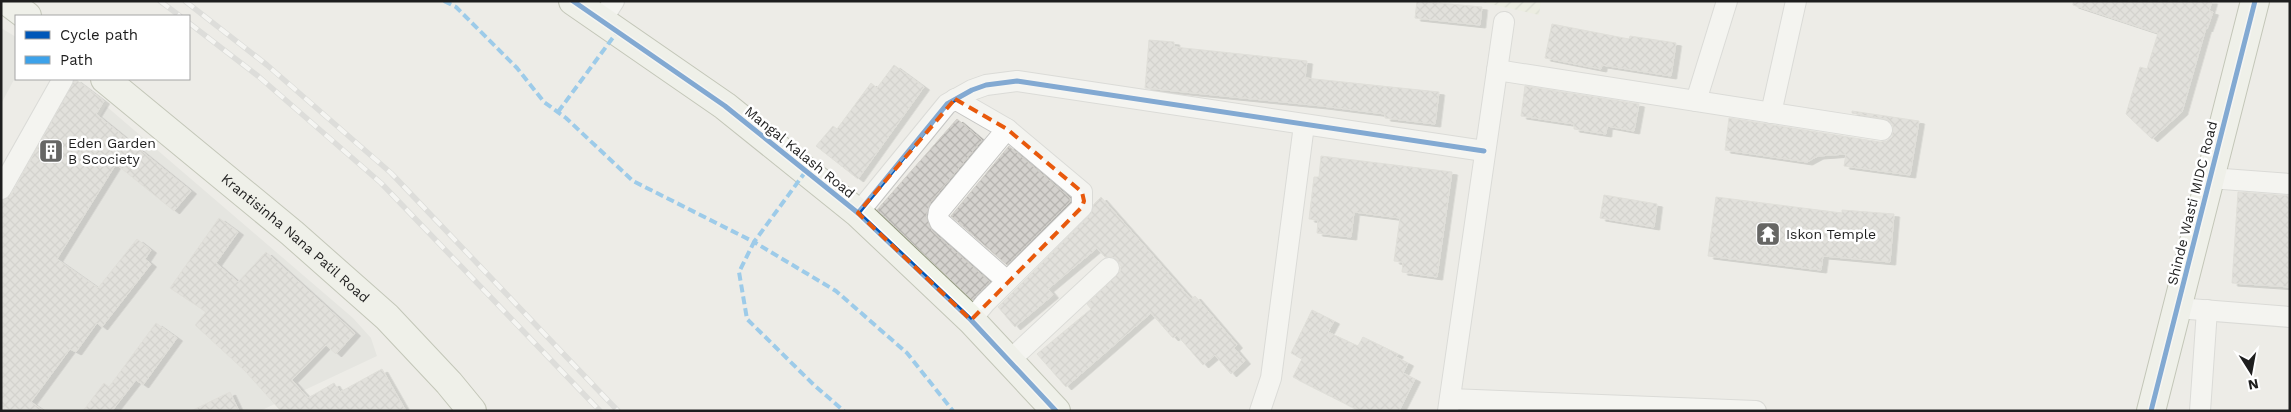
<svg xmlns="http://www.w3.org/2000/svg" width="2291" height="412" viewBox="0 0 2291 412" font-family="'Work Sans',sans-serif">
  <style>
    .residential { fill: #dcdbd8 }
    .farmland { fill: url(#farmland-furrows) }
    .building { fill: url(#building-cross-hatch); stroke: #d0cec8; filter: url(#shadow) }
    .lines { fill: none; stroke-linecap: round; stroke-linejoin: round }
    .street-casing { stroke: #c5c5c3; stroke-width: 22 }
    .secondary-casing { stroke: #91977f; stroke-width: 30 }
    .street { stroke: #fcfcfb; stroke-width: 20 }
    .secondary { stroke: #f1f4ea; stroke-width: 28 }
    .rail-casing { stroke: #cacac9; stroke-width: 5.5 }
    .rail { stroke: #fff; stroke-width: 4; stroke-dasharray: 11; stroke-linecap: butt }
    .quiet { stroke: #3da2ea; stroke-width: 4; stroke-dasharray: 8 4; stroke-linecap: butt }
    .cycleway-casing { stroke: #fff; stroke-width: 8 }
    .cycleway { stroke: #0057b8; stroke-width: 5 }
    .marked { fill: none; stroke: #e8590c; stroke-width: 4; stroke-dasharray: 10 6; stroke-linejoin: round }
    .labels { text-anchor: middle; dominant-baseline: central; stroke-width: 5; stroke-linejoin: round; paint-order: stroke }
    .poi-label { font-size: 14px; fill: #1e1e1e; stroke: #fff; text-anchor: start }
    .street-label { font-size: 14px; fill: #1e1e1e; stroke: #fff }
  </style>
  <defs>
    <pattern id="farmland-furrows" width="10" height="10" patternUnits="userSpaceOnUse" patternTransform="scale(1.25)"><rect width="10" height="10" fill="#eaedda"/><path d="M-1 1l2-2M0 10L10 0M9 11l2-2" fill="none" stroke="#c8cbbb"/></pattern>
    <pattern id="building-cross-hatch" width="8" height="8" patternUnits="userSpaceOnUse" patternTransform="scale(1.25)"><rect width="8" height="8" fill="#d4d2ce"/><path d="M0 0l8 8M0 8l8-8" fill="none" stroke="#b6b4b0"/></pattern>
    <filter id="shadow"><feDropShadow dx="5.5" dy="3" stdDeviation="0" flood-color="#0004"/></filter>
  </defs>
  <rect width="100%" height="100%" fill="#edece7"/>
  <!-- residential -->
  <g class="residential">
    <path d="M1,28L16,37V76L1,104Z"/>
    <path d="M106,106L353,318L371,338L377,356L260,411H1V285L28,234Z"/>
  </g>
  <!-- farmland -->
  <path class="farmland" d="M1477,1H1541L1539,15Z"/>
  <!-- building -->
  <g class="building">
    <path d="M1417,1L1482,7L1480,25L1415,18Z"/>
    <path d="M2073,1H2212L2209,11L2213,12L2207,29L2206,28L2182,112L2152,139L2126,114L2140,67L2147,69L2158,33L2073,5Z"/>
    <path d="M1552,24L1629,39L1630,36L1676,43L1671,76L1602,65L1601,69L1545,58Z"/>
    <path d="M1149,40L1174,42V47L1307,61L1305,78L1439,92L1435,124L1385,118V114L1322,106L1145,88Z"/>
    <path d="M894,65L924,87L858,179L816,146L833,126L837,129L871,83L877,88Z"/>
    <path d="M75,79L104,101L96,114L191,191L174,211L116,164L57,259L98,288L137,239L151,250L145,259L151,264L102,327L97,323L76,352L70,349L31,402L44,411H7L1,406V201L11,195Z"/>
    <path d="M1525,86L1639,104L1634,131L1607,126L1606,134L1574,129V124L1521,116Z"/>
    <path d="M1852,111L1919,121L1910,175L1844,166L1846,154L1818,156L1807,162L1725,150L1729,118L1880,142L1887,141L1892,137L1893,126L1889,120L1852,113Z"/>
    <path d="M957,119L982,140L930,203L926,216L932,231L990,282L972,300L877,210Z"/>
    <path d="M1009,146L1070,198V202L1007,265L951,216Z"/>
    <path d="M1321,156L1452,172L1437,277L1402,272L1403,262L1394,261L1400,218L1354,212L1351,237L1317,233L1318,220L1309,219L1314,177H1319Z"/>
    <path d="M2238,192L2290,196V287L2232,283Z"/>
    <path d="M1604,195L1657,204L1654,227L1600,218Z"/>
    <path d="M1101,197L1191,299L1195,296L1237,345L1234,348L1245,361L1231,374L1215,355L1203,365L1177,335L1173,338L1151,313L1066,387L1037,354L1091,309L1087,304L1120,272L1121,266L1117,260L1112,257H1105L1097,248L1048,289L1053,295L1015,327L998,307L1090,215L1094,204Z"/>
    <path d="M1716,197L1842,213V210L1894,214L1890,262L1823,256L1821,270L1708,256Z"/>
    <path d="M219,218L238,232L216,263L238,282L266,252L355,333L336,354L326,345L292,380L308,398L334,383L340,392L382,369L406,411H281L245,371L195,325L206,312L170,288Z"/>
    <path d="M1312,310L1334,321L1328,332L1358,346L1363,337L1398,354L1396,357L1408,363L1403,373L1415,379L1399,411H1360L1293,377L1302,359L1291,353Z"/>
    <path d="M156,323L177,338L143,385L136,380L112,411H83L104,383L109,387Z"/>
    <path d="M230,392L239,411H191Z"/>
  </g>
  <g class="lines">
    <defs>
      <g id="street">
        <path d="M601,21L614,1"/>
        <path d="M1497,70L1882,130"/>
        <path d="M955,99L1007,129L939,211L938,217L940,222L1007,281"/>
        <path d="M1696,101L1727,1"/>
        <path d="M1771,113L1796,1"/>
        <path d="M2210,178L2290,184"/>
        <path d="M1,189L63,79"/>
        <path d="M858,213L947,104L972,90L986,85L1017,81L1484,151"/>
        <path d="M2177,308L2290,317"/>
        <path d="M971,320L985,303L1082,207V192L1007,129"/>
        <path d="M1009,361L1109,268"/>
        <path d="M1450,399L1756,411"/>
        <path d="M1260,411L1271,378L1304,125"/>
        <path d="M1448,411L1504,22"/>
        <path d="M2200,411L2207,310"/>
      </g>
      <g id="secondary">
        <path d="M7,1L27,16"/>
        <path d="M573,1L725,106L858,213L971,320L1056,411"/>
        <path id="s1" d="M105,79L292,233L387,317L449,383L472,411"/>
        <path d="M2151,411L2255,1"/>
      </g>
    </defs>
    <!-- street casing -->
    <use href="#street" class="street-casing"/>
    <!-- secondary casing -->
    <use href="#secondary" class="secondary-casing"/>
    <!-- street -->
    <use href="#street" class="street"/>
    <!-- secondary -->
    <use href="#secondary" class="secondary"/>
    <defs>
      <g id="rail">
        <path d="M160,1L180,16"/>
        <path d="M185,1L267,65L391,173L618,411"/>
        <path d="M189,23L258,76L381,183L600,411"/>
      </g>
    </defs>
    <!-- rail casing -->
    <use href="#rail" class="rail-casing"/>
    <!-- rail -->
    <use href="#rail" class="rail"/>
    <!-- quiet -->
    <g class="quiet">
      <path d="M444,1L456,7L517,68L544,102L566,118L633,181L754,242L739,272L747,319L814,385L844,411"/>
      <path d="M558,112L617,32"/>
      <path d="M806,171L754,242L836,291L907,353L953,411"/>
    </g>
    <defs>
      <g id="cycleway">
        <path d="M573,1L725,106L858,213L971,320L1056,411"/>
        <path d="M858,213L947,104L972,90L986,85L1017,81L1484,151"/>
        <path d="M2151,411L2255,1"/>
      </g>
    </defs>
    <!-- cycleway casing -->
    <use href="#cycleway" class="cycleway-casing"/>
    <!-- cycleway -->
    <use href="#cycleway" class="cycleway"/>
  </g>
  <!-- marked area -->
  <path d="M0 0H2291V412H0ZM955,99L1007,129L1082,192L1084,201L1082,207L971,320L858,213Z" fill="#edece7" fill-opacity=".55" fill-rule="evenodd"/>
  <path class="marked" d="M955,99L1007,129L1082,192L1084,201L1082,207L971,320L858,213Z"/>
  <!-- icons -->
  <defs>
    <symbol id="building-square" viewBox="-11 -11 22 22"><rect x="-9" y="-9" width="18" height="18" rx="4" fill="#666664" stroke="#fff"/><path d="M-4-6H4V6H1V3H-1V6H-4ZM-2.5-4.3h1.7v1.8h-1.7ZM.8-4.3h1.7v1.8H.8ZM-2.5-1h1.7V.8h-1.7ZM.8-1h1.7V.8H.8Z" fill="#fff"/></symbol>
    <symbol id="temple-square" viewBox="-11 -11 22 22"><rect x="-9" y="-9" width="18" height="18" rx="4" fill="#666664" stroke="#fff"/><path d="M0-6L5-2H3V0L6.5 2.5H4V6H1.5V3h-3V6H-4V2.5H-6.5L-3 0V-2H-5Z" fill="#fff"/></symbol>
  </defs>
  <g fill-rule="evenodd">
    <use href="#building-square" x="37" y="137" width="28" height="28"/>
    <use href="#temple-square" x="1754" y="220" width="28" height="28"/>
  </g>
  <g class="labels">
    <!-- poi labels -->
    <g class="poi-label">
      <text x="68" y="143">Eden Garden<tspan x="68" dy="16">B Scociety</tspan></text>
      <text x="1786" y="234">Iskon Temple</text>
    </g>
    <!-- street labels -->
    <g class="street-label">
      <text transform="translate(800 152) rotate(39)">Mangal Kalash Road</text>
      <text transform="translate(2192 203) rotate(-76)">Shinde Wasti MIDC Road</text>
      <text stroke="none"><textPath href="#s1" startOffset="248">Krantisinha Nana Patil Road</textPath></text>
    </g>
  </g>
  <!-- border -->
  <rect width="2291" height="412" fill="none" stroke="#1e1e1e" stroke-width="5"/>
  <!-- legend -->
  <rect x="15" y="15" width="175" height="65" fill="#ffffff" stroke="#a5a5a5"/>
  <rect x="25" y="31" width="25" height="8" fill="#0057b8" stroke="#a5a5a5"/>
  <text x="60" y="40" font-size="15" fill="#1e1e1e">Cycle path</text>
  <rect x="25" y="56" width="25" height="8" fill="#3da2ea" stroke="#a5a5a5"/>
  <text x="60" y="65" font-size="15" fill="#1e1e1e">Path</text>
  <!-- north arrow -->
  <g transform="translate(2251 372) rotate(169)" stroke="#ffffff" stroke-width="4" paint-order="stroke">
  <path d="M0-4L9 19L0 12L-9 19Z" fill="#1e1e1e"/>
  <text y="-8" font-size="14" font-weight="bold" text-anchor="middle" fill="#1e1e1e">N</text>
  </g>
</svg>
